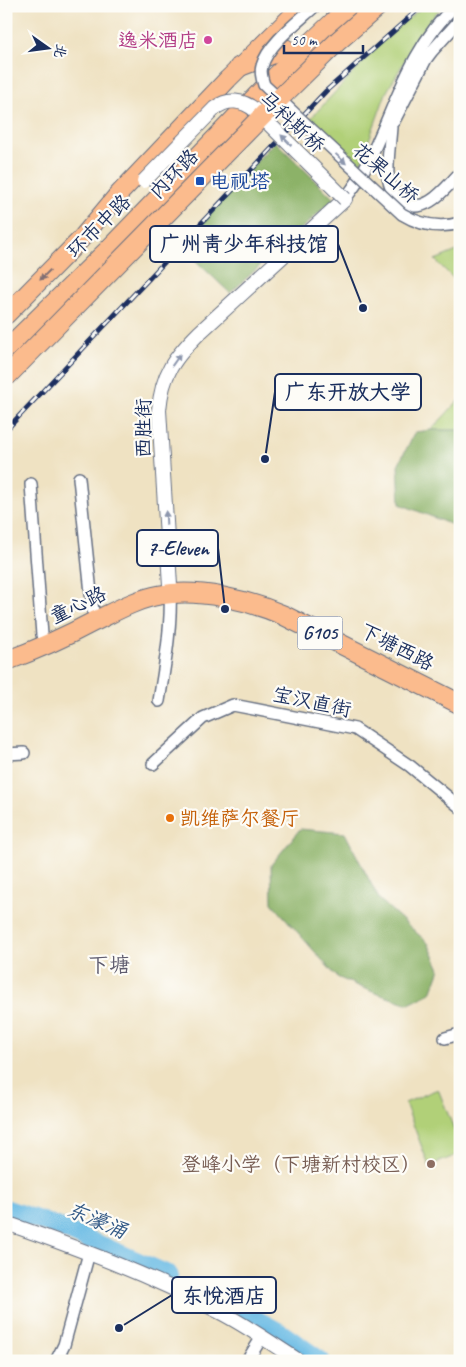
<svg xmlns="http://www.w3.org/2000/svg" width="466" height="1367" viewBox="0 0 466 1367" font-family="Caveat,'LXGW WenKai TC',sans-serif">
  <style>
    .green { fill: #b1d078; stroke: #66806b }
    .forest { fill: #8cb268; stroke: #547063 }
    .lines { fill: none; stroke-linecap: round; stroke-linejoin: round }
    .river { stroke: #68bae4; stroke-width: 19 }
    .minor-casing { stroke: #656e81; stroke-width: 14 }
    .tertiary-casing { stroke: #656e81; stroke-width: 16 }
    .primary-casing { stroke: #656e81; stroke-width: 20 }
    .trunk-casing { stroke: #656e81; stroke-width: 21 }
    .minor { stroke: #fff; stroke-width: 11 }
    .tertiary { stroke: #fff; stroke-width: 14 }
    .primary { stroke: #fbbb8d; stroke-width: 18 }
    .trunk { stroke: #fbbb8d; stroke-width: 19 }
    .rail-casing { stroke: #1b2f5e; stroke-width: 5 }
    .rail { stroke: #fdfcf7; stroke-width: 3; stroke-dasharray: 9; stroke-linecap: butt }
    .minor-bridge-casing { stroke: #656e81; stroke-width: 14; stroke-linecap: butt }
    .tertiary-bridge-casing { stroke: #656e81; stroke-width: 16; stroke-linecap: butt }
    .trunk-bridge-casing { stroke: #656e81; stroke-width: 21; stroke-linecap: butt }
    .minor-bridge { stroke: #fff; stroke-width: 11 }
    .tertiary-bridge { stroke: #fff; stroke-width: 14 }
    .trunk-bridge { stroke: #fbbb8d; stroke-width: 19 }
    .oneway { fill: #8d97ae }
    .oneway2 { fill: #806e73 }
    .hotel-dot { fill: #d1479c; stroke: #fdfcf7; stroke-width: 2 }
    .transit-dot { fill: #1a4fb4; stroke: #fdfcf7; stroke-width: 2 }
    .food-dot { fill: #e8710a; stroke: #fdfcf7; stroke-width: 2 }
    .education-dot { fill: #8d6e63; stroke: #fdfcf7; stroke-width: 2 }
    .labels { text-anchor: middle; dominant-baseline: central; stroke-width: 4.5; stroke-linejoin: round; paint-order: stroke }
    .shield { fill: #fdfcf7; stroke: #5f6c8c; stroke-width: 1 }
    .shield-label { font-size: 19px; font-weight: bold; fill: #1b2f5e }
    .hotel-label { font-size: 20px; fill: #b23c85; stroke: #fdfcf7; text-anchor: end }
    .street-label { font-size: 20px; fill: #1b2f5e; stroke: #fdfcf7 }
    .transit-label { font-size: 20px; fill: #164399; stroke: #fdfcf7; text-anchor: start }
    .food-label { font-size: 20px; fill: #c56008; stroke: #fdfcf7; text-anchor: start }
    .education-label { font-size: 20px; fill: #785e54; stroke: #fdfcf7; text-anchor: end }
    .neighbourhood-label { font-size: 21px; fill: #605d70; stroke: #fdfcf7 }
    .water-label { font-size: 21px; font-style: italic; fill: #325986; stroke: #fdfcf7 }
    .leader { fill: none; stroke: #1b2f5e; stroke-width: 2 }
    .callout-dot { fill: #1b2f5e; stroke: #fdfcf7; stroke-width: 2 }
    .callout { fill: #fdfcf7; stroke: #1b2f5e; stroke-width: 2 }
    .callout-label { font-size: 21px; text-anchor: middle; font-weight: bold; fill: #1b2f5e }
  </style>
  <rect width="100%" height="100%" fill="#fdfcf7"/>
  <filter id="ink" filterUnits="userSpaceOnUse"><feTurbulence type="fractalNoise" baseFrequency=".02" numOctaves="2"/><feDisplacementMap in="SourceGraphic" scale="10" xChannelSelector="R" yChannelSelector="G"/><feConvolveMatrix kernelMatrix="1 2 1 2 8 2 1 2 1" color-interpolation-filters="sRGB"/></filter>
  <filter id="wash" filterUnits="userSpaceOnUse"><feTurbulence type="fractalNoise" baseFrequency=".0096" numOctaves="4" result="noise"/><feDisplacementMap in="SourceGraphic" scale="20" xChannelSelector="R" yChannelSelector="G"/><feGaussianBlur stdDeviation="1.12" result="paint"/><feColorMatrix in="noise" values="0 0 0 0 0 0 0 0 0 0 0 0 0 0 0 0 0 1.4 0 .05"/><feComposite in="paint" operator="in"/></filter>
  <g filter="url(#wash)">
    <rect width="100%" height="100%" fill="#efe2c2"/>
    <!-- green -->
    <g class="green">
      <path d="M424,6H444L437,12L415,43L386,93L360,165L310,119L392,31Z"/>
      <path d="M457,251L460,252V285L435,260Z"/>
      <path d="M460,399V430H431Z"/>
      <path d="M438,1089L460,1144V1154L429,1166L405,1103Z"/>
    </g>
    <!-- forest -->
    <g class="forest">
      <path d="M275,141L334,199L230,293L180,246Z"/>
      <path d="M431,430H460V528L400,504L398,465L415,432Z"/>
      <path d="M300,829L345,833L379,899L428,943L440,969L431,993L409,1004L375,993L337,977L272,903L271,865Z"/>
    </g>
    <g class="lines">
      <!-- river -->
      <g class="river">
        <path d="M6,1209L61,1228L169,1275"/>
        <path d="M246,1314L281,1333L321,1361"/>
      </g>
    </g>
  </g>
  <g filter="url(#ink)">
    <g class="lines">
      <defs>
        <g id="minor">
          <path d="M394,121L426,59L432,51L460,20"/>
          <path d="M391,127C390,143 387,161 388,177C390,188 394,197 403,203C427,215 445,188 460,173"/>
          <path d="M345,199C350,192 356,185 360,177C392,121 406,51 455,6"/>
          <path d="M79,478L93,612"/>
          <path d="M31,484L42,635"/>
          <path d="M159,701C165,664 172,626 170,589"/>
          <path d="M6,754L24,753"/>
          <path d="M153,764L203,718L233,705L355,729L410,766L460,807"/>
          <path d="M445,1038L460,1034"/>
          <path d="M56,1361L64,1345L89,1253"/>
          <path d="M247,1361L262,1337"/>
        </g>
        <g id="tertiary">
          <path d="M170,585L159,410C162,374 174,358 199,333L345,199"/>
          <path d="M6,1223C78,1248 150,1275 218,1311C246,1325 272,1344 299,1361"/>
        </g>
        <path id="primary" d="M6,315L80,240L116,197L228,79L302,6"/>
        <g id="trunk">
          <path d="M239,67L286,49"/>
          <path d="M6,350L108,250L273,79L350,6"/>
          <path d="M6,661C36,650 65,637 93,622C114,612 136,599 160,595C199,588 247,600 283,615L460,704"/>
        </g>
      </defs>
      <!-- minor casing -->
      <use href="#minor" class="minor-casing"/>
      <!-- tertiary casing -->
      <use href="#tertiary" class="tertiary-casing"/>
      <!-- primary casing -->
      <use href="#primary" class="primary-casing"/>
      <!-- trunk casing -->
      <use href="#trunk" class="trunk-casing"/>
      <!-- minor -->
      <use href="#minor" class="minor"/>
      <!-- tertiary -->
      <use href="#tertiary" class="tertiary"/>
      <!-- primary -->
      <use href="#primary" class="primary"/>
      <!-- trunk -->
      <use href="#trunk" class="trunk"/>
      <defs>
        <path id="rail" d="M6,430L326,91L422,6"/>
      </defs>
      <!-- rail casing -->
      <use href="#rail" class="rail-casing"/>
      <!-- rail -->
      <use href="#rail" class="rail"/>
      <defs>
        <path id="minor-bridge" d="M315,6C299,21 268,44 262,66C260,72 262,79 264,85L402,214C420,225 439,229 460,223"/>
        <path id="tertiary-bridge" d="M144,181L215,108C228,98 243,100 255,110L345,199"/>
        <path id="trunk-bridge" d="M6,377L276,102L338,41L378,6"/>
      </defs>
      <!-- minor-bridge casing -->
      <use href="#minor-bridge" class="minor-bridge-casing"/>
      <!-- tertiary-bridge casing -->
      <use href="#tertiary-bridge" class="tertiary-bridge-casing"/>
      <!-- trunk-bridge casing -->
      <use href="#trunk-bridge" class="trunk-bridge-casing"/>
      <!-- minor-bridge -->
      <use href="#minor-bridge" class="minor-bridge"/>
      <!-- tertiary-bridge -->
      <use href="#tertiary-bridge" class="tertiary-bridge"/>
      <!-- trunk-bridge -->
      <use href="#trunk-bridge" class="trunk-bridge"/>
    </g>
    <!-- one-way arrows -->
    <defs><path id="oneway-solid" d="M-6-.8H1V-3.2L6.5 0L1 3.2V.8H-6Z" transform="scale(1.25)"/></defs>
    <g class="oneway">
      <use href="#oneway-solid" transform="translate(286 140) rotate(-135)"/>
      <use href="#oneway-solid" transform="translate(341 159) rotate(43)"/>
      <use href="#oneway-solid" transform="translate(176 360) rotate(-55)"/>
      <use href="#oneway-solid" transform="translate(166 518) rotate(-93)"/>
    </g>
    <use class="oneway2" href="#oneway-solid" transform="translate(45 275) rotate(135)"/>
  </g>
  <!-- markers -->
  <circle class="hotel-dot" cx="208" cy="40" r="5"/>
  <rect class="transit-dot" x="195" y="176" width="10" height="10" rx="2.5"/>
  <circle class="food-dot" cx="170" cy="818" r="5"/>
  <circle class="education-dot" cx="431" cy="1164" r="5"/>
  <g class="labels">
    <!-- shield labels -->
    <rect class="shield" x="297.5" y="616.5" width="45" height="33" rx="4"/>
    <g class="shield-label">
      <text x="320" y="633">G105</text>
    </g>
    <!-- hotel labels -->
    <g class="hotel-label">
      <text x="198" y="40">逸米酒店</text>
    </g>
    <!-- street labels -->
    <g class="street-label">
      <text transform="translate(292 122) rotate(42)">马科斯桥</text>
      <text transform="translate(386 173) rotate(41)">花果山桥</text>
      <text transform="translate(174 174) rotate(-46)">内环路</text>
      <text transform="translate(99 226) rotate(-45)">环市中路</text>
      <text transform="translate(143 428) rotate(-90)">西胜街</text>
      <text transform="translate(78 605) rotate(-26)">童心路</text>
      <text transform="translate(397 647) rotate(27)">下塘西路</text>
      <text transform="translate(312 702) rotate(12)">宝汉直街</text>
    </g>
    <!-- transit labels -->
    <g class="transit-label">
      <text x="210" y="181">电视塔</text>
    </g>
    <!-- food labels -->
    <g class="food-label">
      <text x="180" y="818">凯维萨尔餐厅</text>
    </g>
    <!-- education labels -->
    <g class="education-label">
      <text x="421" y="1164">登峰小学（下塘新村校区）</text>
    </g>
    <!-- neighbourhood labels -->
    <g class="neighbourhood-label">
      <text x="109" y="965">下塘</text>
    </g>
    <!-- water labels -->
    <g class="water-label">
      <text transform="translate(97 1220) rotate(23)">东濠涌</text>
    </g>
  </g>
  <!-- callouts -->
  <path class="leader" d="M363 308L338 244M265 459L275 392M225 609L218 548M119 1328L172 1295"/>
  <g class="callout-dot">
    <circle cx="363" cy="308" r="5"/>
    <circle cx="265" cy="459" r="5"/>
    <circle cx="225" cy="609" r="5"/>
    <circle cx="119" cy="1328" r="5"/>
  </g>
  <g class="callout">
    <rect x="150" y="226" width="188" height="36" rx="5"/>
    <rect x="275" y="374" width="146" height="36" rx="5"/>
    <rect x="137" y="530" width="81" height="36" rx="5"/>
    <rect x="172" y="1277" width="104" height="36" rx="5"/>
  </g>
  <g class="callout-label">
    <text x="244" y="251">广州青少年科技馆</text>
    <text x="348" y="399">广东开放大学</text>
    <text x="178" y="555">7-Eleven</text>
    <text x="224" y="1303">东悦酒店</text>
  </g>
  <!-- margin -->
  <rect width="466" height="1367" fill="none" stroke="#fdfcf7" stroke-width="25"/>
  <!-- north arrow -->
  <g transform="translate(48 48) rotate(104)" stroke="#fdfcf7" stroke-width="4" paint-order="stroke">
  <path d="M0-4L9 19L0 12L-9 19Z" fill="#1b2f5e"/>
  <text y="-8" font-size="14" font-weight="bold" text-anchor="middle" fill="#1b2f5e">北</text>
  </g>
  <!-- scale -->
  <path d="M284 45v8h79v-8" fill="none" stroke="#1b2f5e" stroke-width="2.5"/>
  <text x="291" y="45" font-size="15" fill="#1b2f5e" stroke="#fdfcf7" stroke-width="4" paint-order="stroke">50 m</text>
</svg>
